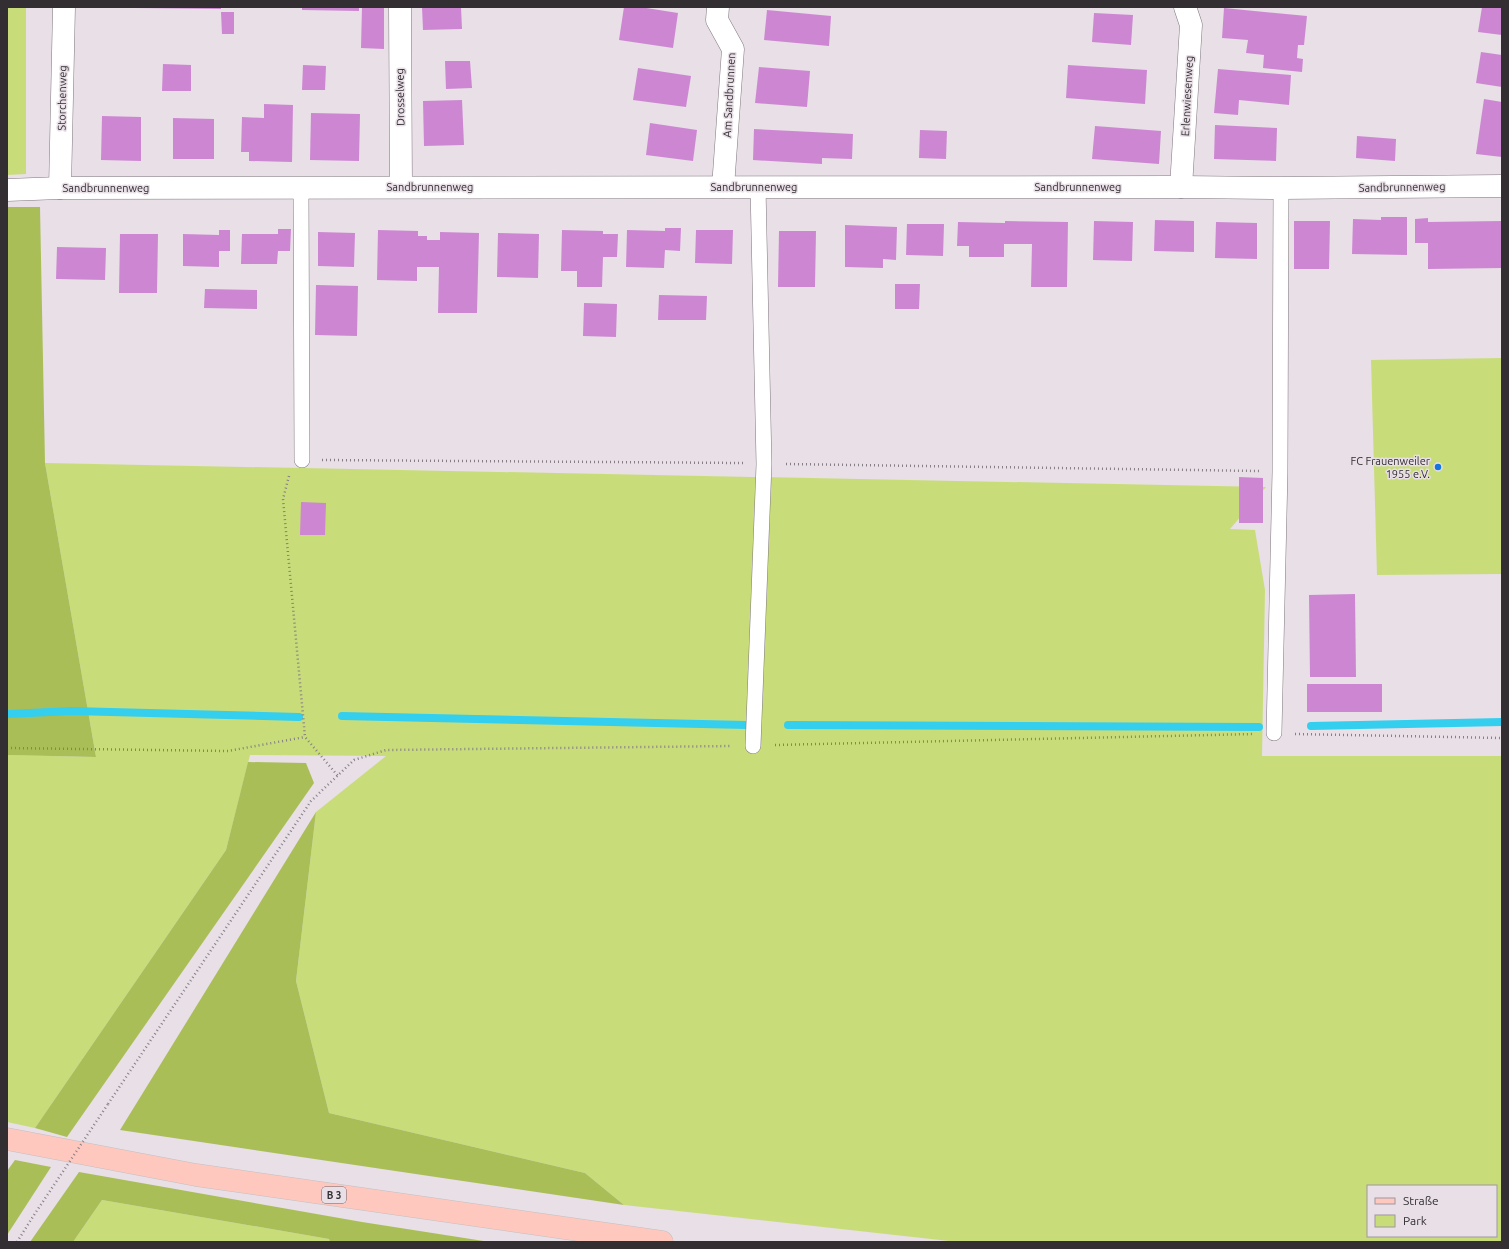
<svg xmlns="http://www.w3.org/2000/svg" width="1509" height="1249" viewBox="0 0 1509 1249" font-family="Ubuntu,sans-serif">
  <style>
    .green { fill: #c8dd7a; fill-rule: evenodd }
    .forest { fill: #aabe58 }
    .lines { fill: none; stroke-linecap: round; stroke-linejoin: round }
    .stream { stroke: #34ceef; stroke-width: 8 }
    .building { fill: #cd87d2 }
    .service-casing { stroke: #7f777e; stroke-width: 16 }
    .minor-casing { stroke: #7f777e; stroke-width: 23 }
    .primary-casing { stroke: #c2c0c1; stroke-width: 23 }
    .path { stroke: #857e84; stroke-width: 2.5; stroke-dasharray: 1 3; stroke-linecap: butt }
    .service { stroke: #fff; stroke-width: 15 }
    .minor { stroke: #fff; stroke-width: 22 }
    .primary { stroke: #fec8bf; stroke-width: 22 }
    .path-bridge { stroke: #857e84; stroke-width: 2.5; stroke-dasharray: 1 3; stroke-linecap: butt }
    .poi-dot { fill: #1477df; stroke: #e8dfe7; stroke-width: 1.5 }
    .labels { text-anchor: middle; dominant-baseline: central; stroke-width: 3; stroke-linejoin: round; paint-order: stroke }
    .shield { fill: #e8dfe7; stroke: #696368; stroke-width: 1 }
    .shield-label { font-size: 10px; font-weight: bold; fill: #322e31 }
    .street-label { font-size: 11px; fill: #322e31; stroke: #e8dfe7 }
    .poi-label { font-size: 11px; fill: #322e31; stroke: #e8dfe7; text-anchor: end }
  </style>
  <rect width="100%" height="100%" fill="#e8dfe7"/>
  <!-- green -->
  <g class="green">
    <path d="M7,7H26V174L7,175Z"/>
    <path d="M1502,358V574L1377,575L1371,360Z"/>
    <path d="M45,463L1266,487L1230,529L1255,530L1265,590L1262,756H1502V1242H958L624,1205L585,1173L329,1113L296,981L316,812L386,756L250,755L226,850L35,1128L7,1122V755L96,757ZM1368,1186H1496V1236H1368Z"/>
    <path d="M102,1200L329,1239L330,1242H73Z"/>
  </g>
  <!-- forest -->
  <g class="forest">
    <path d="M7,207H40L45,463L96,757L7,755Z"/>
    <path d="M248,762L306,763L314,783L67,1137L35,1128L226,850Z"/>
    <path d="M316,812L296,981L329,1113L585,1173L624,1205L120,1130Z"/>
    <path d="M15,1160L51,1167L7,1235V1171Z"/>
    <path d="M79,1172L362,1222L490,1242H330L329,1239L102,1200L73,1242H30Z"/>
  </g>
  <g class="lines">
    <!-- stream -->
    <g class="stream">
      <path d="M7,714L72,711L299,717"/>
      <path d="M342,716L747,725"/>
      <path d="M788,725L1259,727"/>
      <path d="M1311,726L1502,722"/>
    </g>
  </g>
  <!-- building -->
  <g class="building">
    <path d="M135,7H221V9L135,8Z"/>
    <path d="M302,7H359V11L302,10Z"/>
    <path d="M362,7H384V49L361,48Z"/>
    <path d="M422,7H461L462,29L423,30Z"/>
    <path d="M624,7H640L678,13L673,48L619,40Z"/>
    <path d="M1482,7H1502V35L1478,32Z"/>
    <path d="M1224,8L1307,16L1304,45H1298L1297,58L1303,59L1302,72L1263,68L1264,55L1246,53L1248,40L1222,38Z"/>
    <path d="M767,10L831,16L829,46L764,40Z"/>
    <path d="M221,12H234V34H222Z"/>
    <path d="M1094,13L1133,15L1131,45L1092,42Z"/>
    <path d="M1481,52L1502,55V87L1476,83Z"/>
    <path d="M445,61H470L472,88L446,89Z"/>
    <path d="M163,64L191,65V91H162Z"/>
    <path d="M303,65L326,66L325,90H302Z"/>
    <path d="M1068,65L1147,70L1145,104L1066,98Z"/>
    <path d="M759,67L810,71L807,107L755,103Z"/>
    <path d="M638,68L691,76L686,107L633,100Z"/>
    <path d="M1218,69L1291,75L1289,105L1239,100L1238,115L1214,113Z"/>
    <path d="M1484,99L1502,102V157L1476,154Z"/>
    <path d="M462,100L464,145L424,146L423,101Z"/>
    <path d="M264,104L293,105L292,162L249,161V152H241L242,117L264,118Z"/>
    <path d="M311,113L360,114L359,161L310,160Z"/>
    <path d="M102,116L141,117V161L101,160Z"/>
    <path d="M173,118L214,119V159H173Z"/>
    <path d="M650,123L697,130L693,161L646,155Z"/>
    <path d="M1215,125L1277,128L1276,161L1214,159Z"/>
    <path d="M1095,126L1161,131L1159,164L1092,159Z"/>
    <path d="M754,129L853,134L852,159L822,158V164L753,160Z"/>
    <path d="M920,130L947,131L946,159L919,158Z"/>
    <path d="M1357,136L1396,139L1395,161L1356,158Z"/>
    <path d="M1381,217H1407V255L1352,254L1353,219L1381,220Z"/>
    <path d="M1428,218V222L1502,221V268L1428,269V243H1415V219Z"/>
    <path d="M1155,220L1194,221V252L1154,251Z"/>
    <path d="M1005,221L1068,222L1067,287H1031L1032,244H1004V257H969V246H957L958,222L1005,223Z"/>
    <path d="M1094,221L1133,222L1132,261L1093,260Z"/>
    <path d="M1294,221H1330L1329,269H1294Z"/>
    <path d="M1216,222L1257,223V259L1215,258Z"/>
    <path d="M907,224H944L943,256L906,255Z"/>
    <path d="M845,225L897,227L896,260L883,259V268L845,267Z"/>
    <path d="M665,228H681L680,251L665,250L664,268L626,267L627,230L665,231Z"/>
    <path d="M278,229H291L290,251H278L277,264H241L242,234H278Z"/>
    <path d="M219,230H230V251H219V267L183,266V234L219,235Z"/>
    <path d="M378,230L418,231V236H427V240H440V232L479,233L477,313H438L439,267H417V281L377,280Z"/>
    <path d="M562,230L603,231V234H618L617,257H603L602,287H577V271H561Z"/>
    <path d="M696,230H733L732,264L695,263Z"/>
    <path d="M779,231H816L815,287H778Z"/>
    <path d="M318,232L355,233L354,267L318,266Z"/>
    <path d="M498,233L539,234L538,278L497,277Z"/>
    <path d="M120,234H158L157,293H119Z"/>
    <path d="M57,247L106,248L105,280L56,279Z"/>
    <path d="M895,284H920L919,309H895Z"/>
    <path d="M316,285L358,286L357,336L315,335Z"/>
    <path d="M205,289L257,290V309L204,308Z"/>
    <path d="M659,295L707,296L706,320H658Z"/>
    <path d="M584,303L617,304L616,337L583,336Z"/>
    <path d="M1239,477L1263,478V523H1239Z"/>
    <path d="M301,502L326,503L325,535H300Z"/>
    <path d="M1355,594L1356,677H1310L1309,595Z"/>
    <rect x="1307" y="684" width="75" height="28"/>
  </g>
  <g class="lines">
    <defs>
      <g id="service">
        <path d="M301,188L302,460"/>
        <path d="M1274,733L1280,472L1281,188"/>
        <path d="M753,746L764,464L758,187"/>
      </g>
      <g id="minor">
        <path d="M400,7L401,187"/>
        <path d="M718,7L717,20L733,49L723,187"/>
        <path d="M1181,187L1191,25L1185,7"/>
        <path d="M60,188L64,7"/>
        <path d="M7,190L60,188L1181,187L1281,188L1502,186"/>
      </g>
      <path id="primary" d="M7,1139L196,1175L662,1242"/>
    </defs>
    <!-- service casing -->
    <use href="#service" class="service-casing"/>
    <!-- minor casing -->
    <use href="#minor" class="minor-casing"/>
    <!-- primary casing -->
    <use href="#primary" class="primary-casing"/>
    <!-- path -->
    <g class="path">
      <path d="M322,460L743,463"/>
      <path d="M786,464L1259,471"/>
      <path d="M289,476L283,499L305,737L338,776"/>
      <path d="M1295,734L1502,738"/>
      <path d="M775,745L1254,734"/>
      <path d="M7,748L228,751L305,737"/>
      <path d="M108,1104L311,801L354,760L386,750L732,746"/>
      <path d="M17,1242L34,1215"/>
    </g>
    <!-- service -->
    <use href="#service" class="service"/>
    <!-- minor -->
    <use href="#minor" class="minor"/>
    <!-- primary -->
    <use href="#primary" class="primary"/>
    <!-- path-bridge -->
    <path class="path-bridge" d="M34,1215L108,1104"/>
  </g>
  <!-- markers -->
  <circle class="poi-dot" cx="1438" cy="467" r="4"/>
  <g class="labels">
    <!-- shield labels -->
    <rect class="shield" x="322" y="1187" width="24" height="16" rx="3"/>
    <g class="shield-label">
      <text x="334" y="1195">B 3</text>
    </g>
    <!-- street labels -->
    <g class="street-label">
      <text transform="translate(729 95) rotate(-87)">Am Sandbrunnen</text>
      <text transform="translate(1187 96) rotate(-87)">Erlenwiesenweg</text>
      <text transform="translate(400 97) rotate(-91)">Drosselweg</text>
      <text transform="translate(62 98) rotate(-89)">Storchenweg</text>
      <text x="430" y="187">Sandbrunnenweg</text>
      <text x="754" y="187">Sandbrunnenweg</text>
      <text x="1078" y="187">Sandbrunnenweg</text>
      <text transform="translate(1402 187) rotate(-1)">Sandbrunnenweg</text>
      <text x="106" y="188">Sandbrunnenweg</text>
    </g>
    <!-- poi labels -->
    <g class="poi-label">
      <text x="1430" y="461">FC Frauenweiler<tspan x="1430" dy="13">1955 e.V.</tspan></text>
    </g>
  </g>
  <!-- border -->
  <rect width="1509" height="1249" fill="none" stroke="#322e31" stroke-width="16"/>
  <!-- legend -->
  <rect x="1367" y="1185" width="130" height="52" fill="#e8dfe7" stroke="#9f989e"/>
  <rect x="1375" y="1198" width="20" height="6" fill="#fec8bf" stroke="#9f989e"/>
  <text x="1403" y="1205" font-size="12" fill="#322e31">Straße</text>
  <rect x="1375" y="1215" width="20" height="12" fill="#c8dd7a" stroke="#9f989e"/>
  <text x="1403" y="1225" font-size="12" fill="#322e31">Park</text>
</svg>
